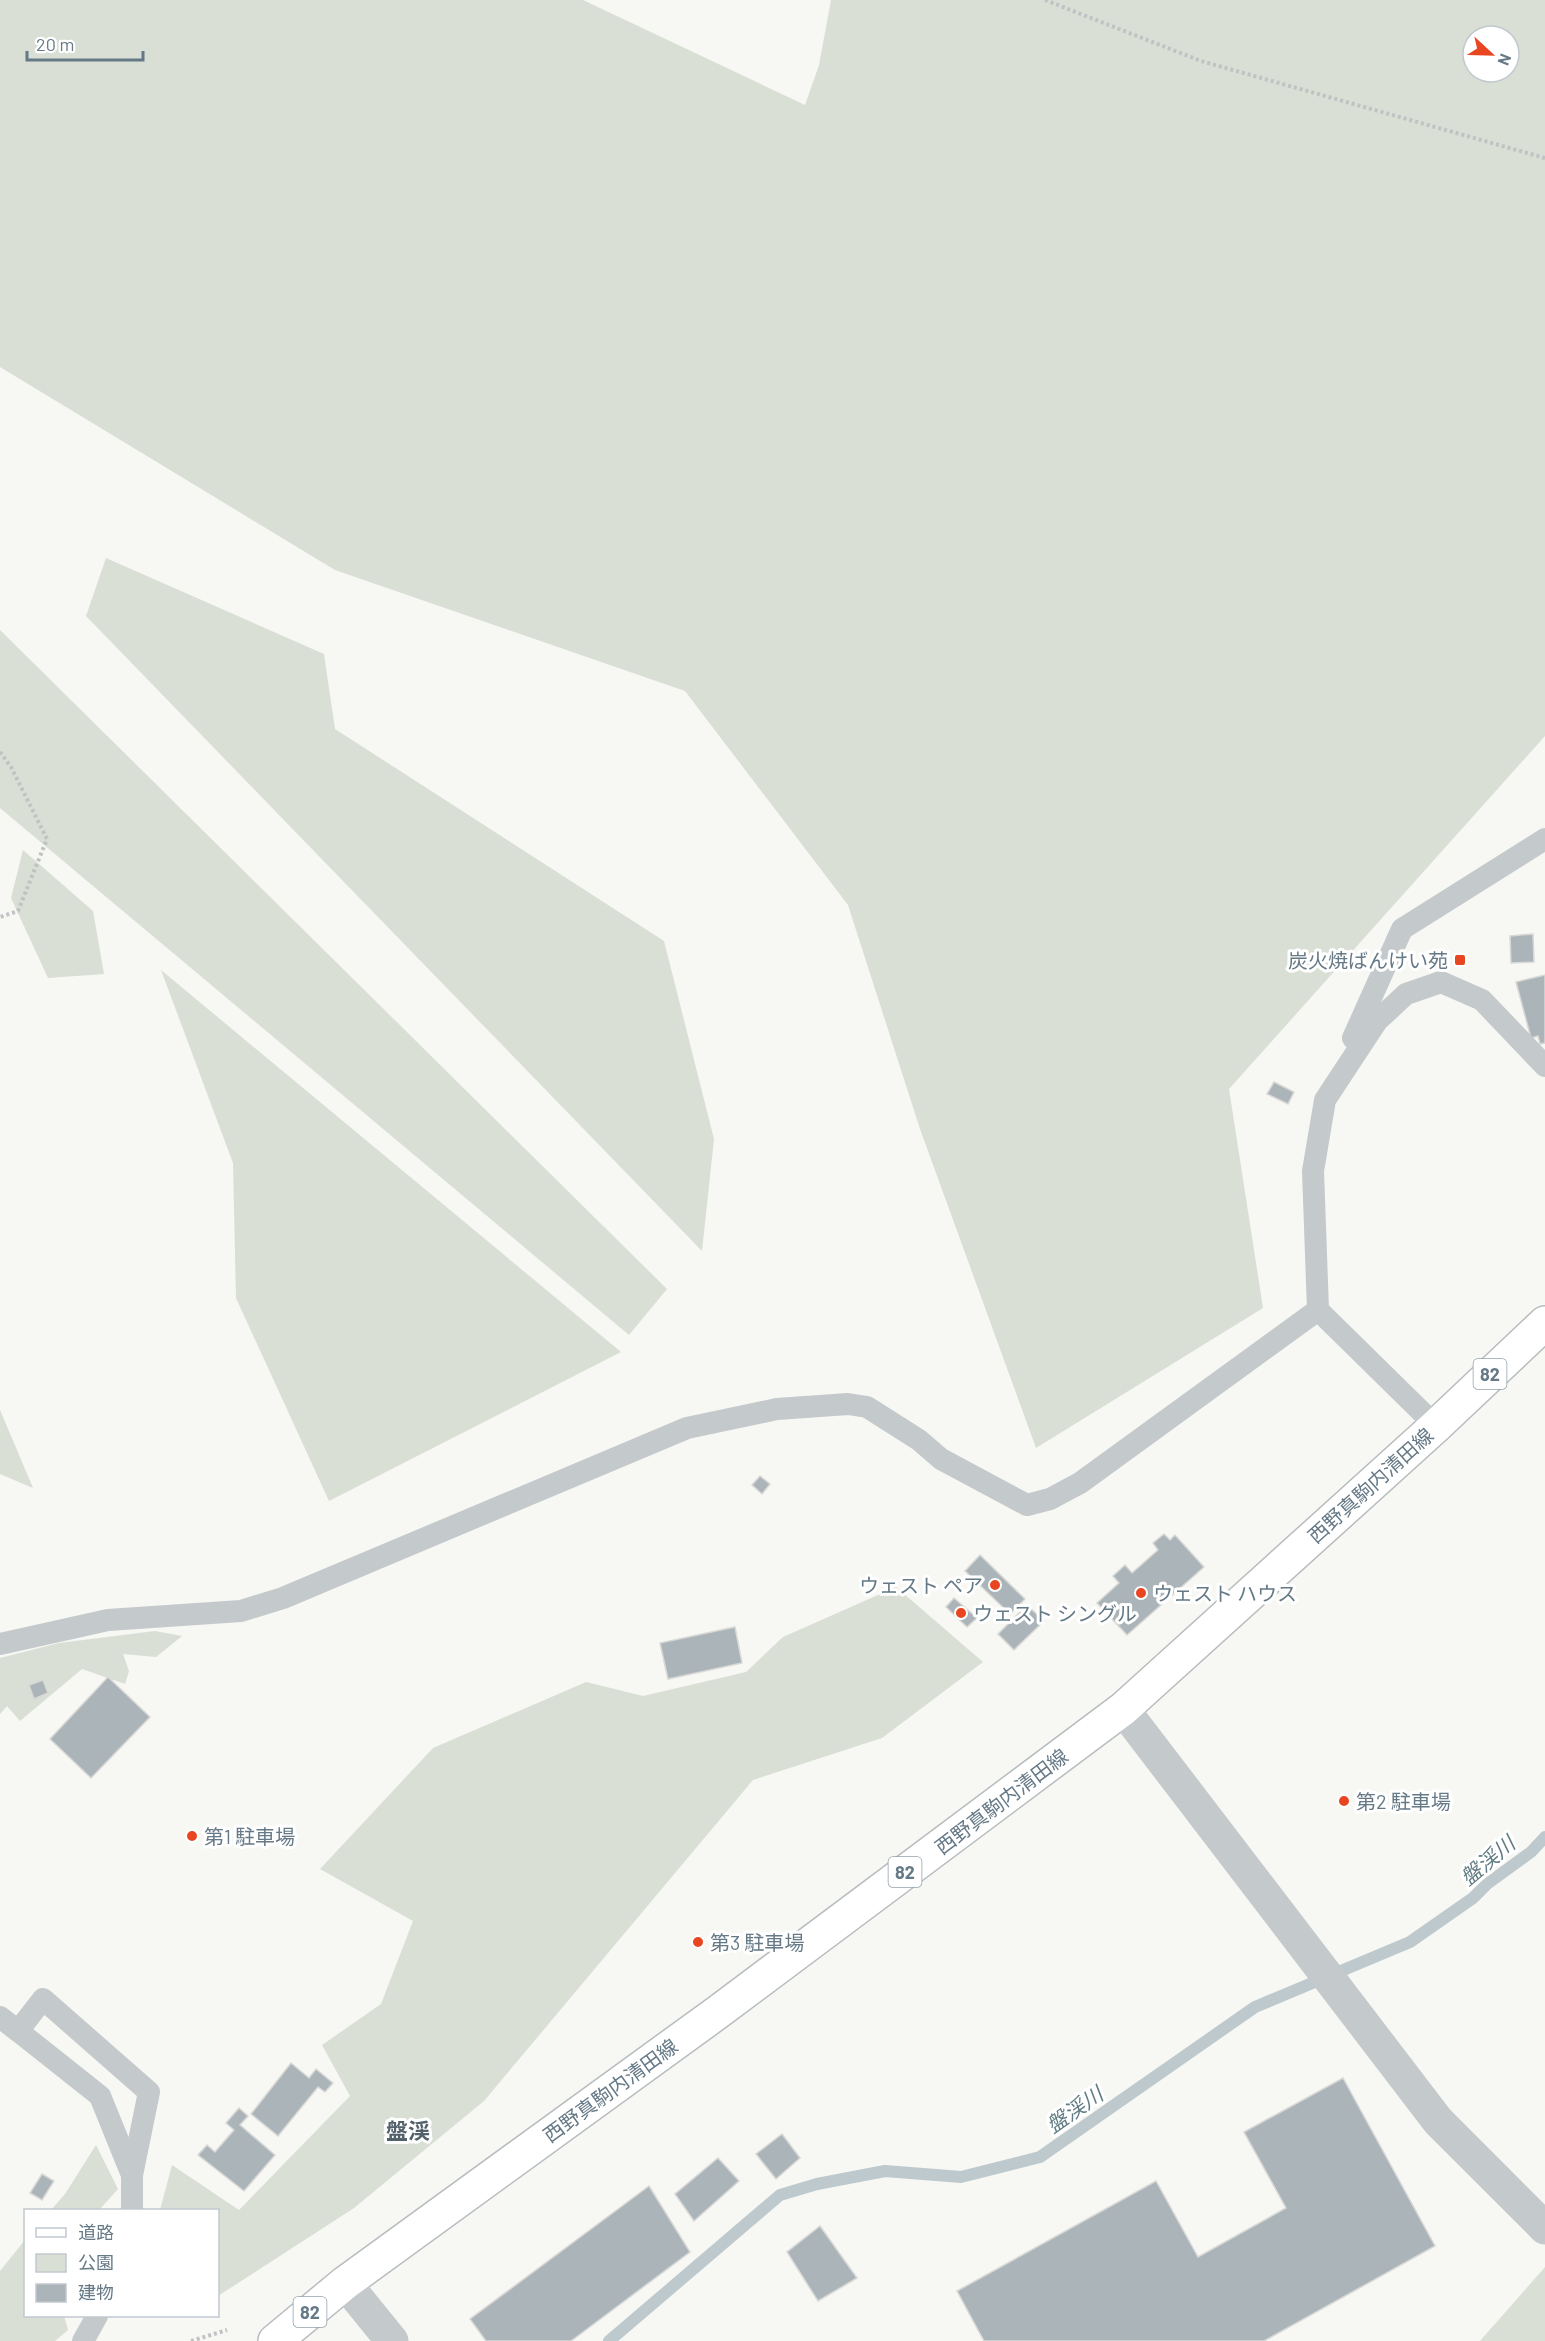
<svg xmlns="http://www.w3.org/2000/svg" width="1545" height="2341" viewBox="0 0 1545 2341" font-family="Barlow,'Noto Sans JP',sans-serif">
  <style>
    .green { fill: #d9dfd4; fill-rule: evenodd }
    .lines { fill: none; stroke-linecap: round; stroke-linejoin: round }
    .stream { stroke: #bdc9cc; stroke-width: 12 }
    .building { fill: #abb4b9; stroke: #d8d8d6; stroke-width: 1.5 }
    .primary-casing { stroke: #b7bcbf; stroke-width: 36 }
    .path { stroke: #c0c2c4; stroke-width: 4; stroke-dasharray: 3 3; stroke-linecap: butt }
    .service { stroke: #c4c9cb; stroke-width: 22 }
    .minor { stroke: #c4c9cb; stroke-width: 33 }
    .tertiary { stroke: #c4c9cb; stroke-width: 33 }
    .primary { stroke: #fff; stroke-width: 33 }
    .poi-dot { fill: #e94521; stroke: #fff; stroke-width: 2 }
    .labels { text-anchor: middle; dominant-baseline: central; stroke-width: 6; stroke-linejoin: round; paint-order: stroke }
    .shield { fill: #fff; stroke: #93a1aa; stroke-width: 1.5 }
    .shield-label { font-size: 18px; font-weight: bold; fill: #657986 }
    .poi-label { font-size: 20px; fill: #657986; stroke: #fff; text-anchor: start }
    .street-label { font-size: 20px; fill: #657986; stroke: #fff }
    .water-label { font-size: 21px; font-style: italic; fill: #607b82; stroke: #fff }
    .quarter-label { font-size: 22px; font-weight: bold; fill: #53616b; stroke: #fff }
  </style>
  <rect width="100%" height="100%" fill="#f7f7f4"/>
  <!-- green -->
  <g class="green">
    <path d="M0,0H583L805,105L819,65L831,0H1545V736L1229,1089L1263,1308L1036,1448L920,1129L848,905L685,691L335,570L0,367ZM1473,36H1509V72H1473Z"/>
    <path d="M106,558L324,654L335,729L664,941L714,1139L702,1251L86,616Z"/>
    <path d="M0,630L667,1289L629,1335L0,808Z"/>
    <path d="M23,850L93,911L104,974L48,978L11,898Z"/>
    <path d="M161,970L621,1352L329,1501L236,1298L233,1163Z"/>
    <path d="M0,1410L33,1488L0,1474Z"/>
    <path d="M896,1587L983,1662L882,1738L753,1780L484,2101L354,2208L218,2296V2210H160L172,2165L239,2210L350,2096L322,2045L381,2004L413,1921L320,1869L433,1748L586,1682L643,1696L746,1672L783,1637Z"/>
    <path d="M155,1631L182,1636L156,1657L123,1654L129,1671L125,1684L82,1669L20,1721L7,1706L0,1714V1658L59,1643Z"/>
    <path d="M96,2145L118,2189L99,2210H51L65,2194Z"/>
    <path d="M25,2240L26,2316H64L68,2330L55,2341H0V2271Z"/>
    <path d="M1545,2267V2341H1480Z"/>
  </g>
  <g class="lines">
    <!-- stream -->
    <path class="stream" d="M609,2341L780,2195L817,2184L885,2171L961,2177L1040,2157L1255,2007L1410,1942L1473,1898L1487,1884L1531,1852L1545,1837"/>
  </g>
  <!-- building -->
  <g class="building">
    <path d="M1533,934L1534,962L1511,963L1510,936Z"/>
    <path d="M1545,975V1043L1540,1044L1538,1036L1531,1038L1516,982Z"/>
    <path d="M1274,1082L1294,1092L1288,1104L1267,1094Z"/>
    <path d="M760,1476L770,1484L762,1494L752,1485Z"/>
    <path d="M1164,1534L1170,1540L1175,1535L1204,1567L1127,1635L1097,1603L1119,1583L1113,1576L1125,1565L1132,1573L1158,1550L1153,1543Z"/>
    <path d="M980,1555L1025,1599L1010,1614L965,1571Z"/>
    <path d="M954,1598L977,1618L967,1627L946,1607Z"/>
    <path d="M1027,1605L1044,1621L1014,1650L998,1634Z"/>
    <path d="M735,1627L742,1663L668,1679L660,1643Z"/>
    <path d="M108,1677L150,1717L91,1778L50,1739Z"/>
    <path d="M43,1680L48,1693L34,1699L29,1685Z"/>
    <path d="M291,2063L309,2078L316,2069L333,2083L325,2092L318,2087L278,2136L251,2114Z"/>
    <path d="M1343,2078L1435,2246L1264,2341H984L957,2291L1156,2181L1198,2257L1286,2208L1244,2132Z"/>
    <path d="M239,2108L248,2116L240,2125L275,2155L244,2191L198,2155L207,2145L215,2152L234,2130L226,2123Z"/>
    <path d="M782,2134L800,2158L776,2179L756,2154Z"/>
    <path d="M718,2158L739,2181L694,2221L675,2194Z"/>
    <path d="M42,2174L54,2181L42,2200L30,2193Z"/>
    <path d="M649,2186L690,2252L571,2341H486L470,2319Z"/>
    <path d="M820,2226L857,2278L818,2301L787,2252Z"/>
  </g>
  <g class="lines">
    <defs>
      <path id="primary" d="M275,2341L345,2283L718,2012L1123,1709L1436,1426L1545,1323"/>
    </defs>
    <!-- primary casing -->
    <use href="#primary" class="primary-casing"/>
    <!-- path -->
    <g class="path">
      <path d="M1045,0L1201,61L1545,158"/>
      <path d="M0,752L11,767L47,839L18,911L0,917"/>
      <path d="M191,2341L227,2330"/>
    </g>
    <!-- service -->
    <g class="service">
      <path d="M1353,1038L1402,929L1545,839"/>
      <path d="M1436,1426L1318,1310L1313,1171L1325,1100L1377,1021L1406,994L1441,982L1482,1000L1545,1066"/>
      <path d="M0,1644L108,1620L241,1611L283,1598L687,1428L777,1409L848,1404L867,1407L919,1440L941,1459L1027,1505L1050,1499L1080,1483L1318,1310"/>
      <path d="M0,2017L18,2031"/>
      <path d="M132,2210V2175L149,2092L43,1999L18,2031L100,2096L132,2175"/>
      <path d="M83,2341L97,2316"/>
    </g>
    <!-- minor -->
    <path class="minor" d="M1123,1709L1438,2121L1545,2228"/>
    <!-- tertiary -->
    <path class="tertiary" d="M345,2283L392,2341"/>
    <!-- primary -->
    <use href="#primary" class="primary"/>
  </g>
  <!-- markers -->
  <g class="poi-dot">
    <rect x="1454" y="954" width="12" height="12" rx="3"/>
    <circle cx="995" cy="1585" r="6"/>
    <circle cx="1141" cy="1593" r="6"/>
    <circle cx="961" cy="1613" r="6"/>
    <circle cx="1344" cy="1801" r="6"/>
    <circle cx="192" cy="1836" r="6"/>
    <circle cx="698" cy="1942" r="6"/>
  </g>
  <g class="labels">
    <!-- shield labels -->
    <g class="shield">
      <rect x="1473.5" y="1359" width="33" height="30" rx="4.5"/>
      <rect x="888.5" y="1857" width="33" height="30" rx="4.5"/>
      <rect x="293.5" y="2297" width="33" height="30" rx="4.5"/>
    </g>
    <g class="shield-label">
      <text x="1490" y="1374">82</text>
      <text x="905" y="1872">82</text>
      <text x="310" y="2312">82</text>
    </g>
    <!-- poi labels -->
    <g class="poi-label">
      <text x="1448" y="960" text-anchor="end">炭火焼ばんけい苑</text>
      <text x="983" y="1585" text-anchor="end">ウェスト ペア</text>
      <text x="1153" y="1593">ウェスト ハウス</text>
      <text x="973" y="1613">ウェスト シングル</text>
      <text x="1356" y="1801">第2 駐車場</text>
      <text x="204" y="1836">第1 駐車場</text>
      <text x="710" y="1942">第3 駐車場</text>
    </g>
    <!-- street labels -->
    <g class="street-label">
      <text transform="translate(1370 1485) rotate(-42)">西野真駒内清田線</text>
      <text transform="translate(1001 1801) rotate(-37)">西野真駒内清田線</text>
      <text transform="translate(610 2090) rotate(-36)">西野真駒内清田線</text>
    </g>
    <!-- water labels -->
    <g class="water-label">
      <text transform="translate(1487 1860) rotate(-40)">盤渓川</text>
      <text transform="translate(1074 2109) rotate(-35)">盤渓川</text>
    </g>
    <!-- quarter labels -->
    <g class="quarter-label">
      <text x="408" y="2130">盤渓</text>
    </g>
  </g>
  <!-- legend -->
  <rect x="24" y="2209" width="195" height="108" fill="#ffffff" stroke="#c1c9cf" stroke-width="1.5"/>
  <rect x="36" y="2228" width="30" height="9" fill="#ffffff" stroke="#c1c9cf" stroke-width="1.5"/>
  <text x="78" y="2239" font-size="18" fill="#657986">道路</text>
  <rect x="36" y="2254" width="30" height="18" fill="#d9dfd4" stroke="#c1c9cf" stroke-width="1.5"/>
  <text x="78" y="2269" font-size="18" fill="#657986">公園</text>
  <rect x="36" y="2284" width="30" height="18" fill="#abb4b9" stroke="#c1c9cf" stroke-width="1.5"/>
  <text x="78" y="2299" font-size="18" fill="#657986">建物</text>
  <!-- north arrow -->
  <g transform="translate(1491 54) rotate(112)"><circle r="28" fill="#ffffff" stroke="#c1c9cf" stroke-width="1.5"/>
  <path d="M0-4.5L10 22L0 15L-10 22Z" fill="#e94521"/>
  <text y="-9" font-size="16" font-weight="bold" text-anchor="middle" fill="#657986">N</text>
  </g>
  <!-- scale -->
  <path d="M27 51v9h116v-9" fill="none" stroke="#657986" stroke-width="3"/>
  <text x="36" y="51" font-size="18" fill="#657986" stroke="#ffffff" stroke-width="4.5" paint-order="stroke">20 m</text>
</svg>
